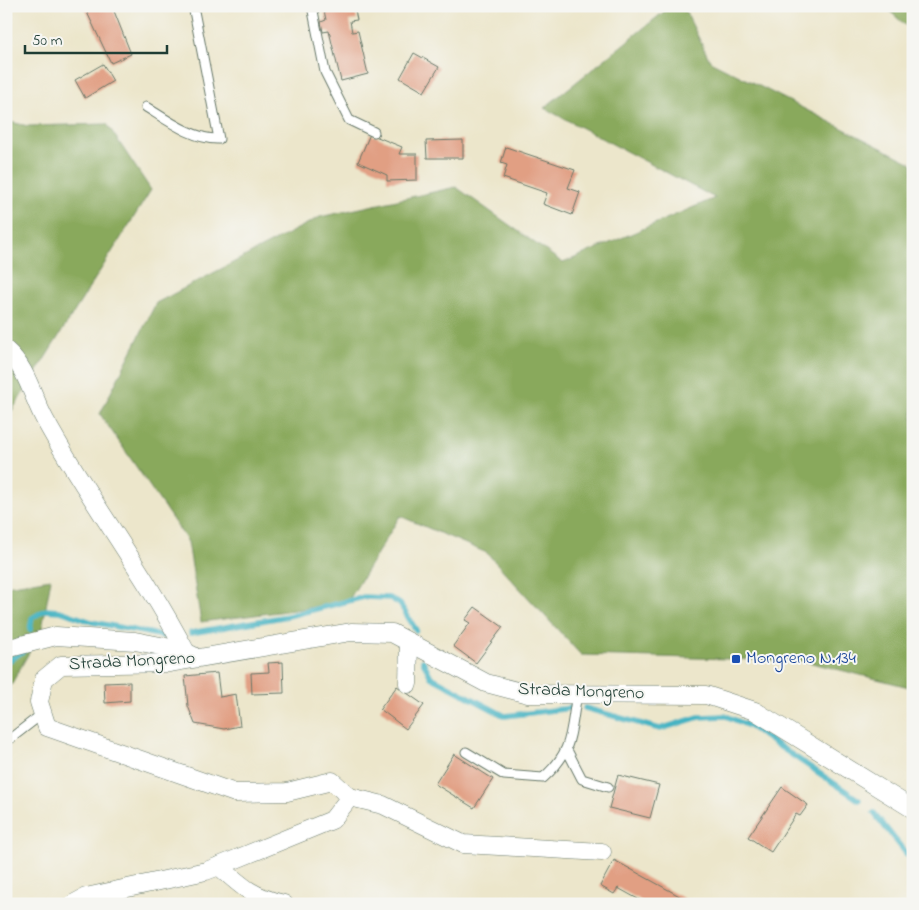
<svg xmlns="http://www.w3.org/2000/svg" width="919" height="910" viewBox="0 0 919 910" font-family="'Indie Flower',sans-serif">
  <style>
    .forest { fill: #89a95c; stroke: #547348 }
    .lines { fill: none; stroke-linecap: round; stroke-linejoin: round }
    .stream { stroke: #47b4c3; stroke-width: 5.5 }
    .building { fill: #e19f83 }
    .lane-casing { stroke: #677869; stroke-width: 11 }
    .street-casing { stroke: #677869; stroke-width: 19 }
    .lane { stroke: #fff; stroke-width: 9 }
    .street { stroke: #fff; stroke-width: 18 }
    .transit-dot { fill: #1a4fb4; stroke: #f6f6f2; stroke-width: 2 }
    .labels { text-anchor: middle; dominant-baseline: central; stroke-width: 4; stroke-linejoin: round; paint-order: stroke }
    .transit-label { font-size: 18px; fill: #164399; stroke: #f6f6f2; text-anchor: start }
    .street-label { font-size: 18px; fill: #1f3d34; stroke: #f6f6f2 }
  </style>
  <rect width="100%" height="100%" fill="#f6f6f2"/>
  <filter id="ink" filterUnits="userSpaceOnUse"><feTurbulence type="fractalNoise" baseFrequency=".02" numOctaves="2"/><feDisplacementMap in="SourceGraphic" scale="10" xChannelSelector="R" yChannelSelector="G"/><feConvolveMatrix kernelMatrix="1 2 1 2 8 2 1 2 1" color-interpolation-filters="sRGB"/></filter>
  <filter id="wash" filterUnits="userSpaceOnUse"><feTurbulence type="fractalNoise" baseFrequency=".0096" numOctaves="4" result="noise"/><feDisplacementMap in="SourceGraphic" scale="20" xChannelSelector="R" yChannelSelector="G"/><feGaussianBlur stdDeviation="1.12" result="paint"/><feColorMatrix in="noise" values="0 0 0 0 0 0 0 0 0 0 0 0 0 0 0 0 0 1.4 0 .05"/><feComposite in="paint" operator="in"/></filter>
  <g filter="url(#wash)">
    <rect width="100%" height="100%" fill="#ece6cb"/>
    <!-- forest -->
    <g class="forest">
      <path d="M671,6H683L710,61L913,164V688L804,661L581,655L487,553L400,516L347,603L201,622L188,542L100,414L156,303L320,217L456,187L563,263L715,198L544,108Z"/>
      <path d="M884,6H913V32Z"/>
      <path d="M6,121L28,126L107,124L151,190L6,420Z"/>
      <path d="M51,579L42,629L6,694V586Z"/>
    </g>
    <g class="lines">
      <!-- stream -->
      <g class="stream">
        <path d="M30,630L32,618L45,610L60,611L92,622L169,637"/>
        <path d="M191,633L288,616L364,597L390,598L400,604L416,630"/>
        <path d="M423,661L431,677L505,716L571,708"/>
        <path d="M6,663L23,651"/>
        <path d="M585,708L660,729L699,717L726,716L749,726L859,800"/>
        <path d="M874,813L913,862"/>
      </g>
    </g>
    <g id="blocks">
      <!-- building -->
      <g class="building">
        <path d="M84,6H112L131,54L111,63Z"/>
        <path d="M323,6H354L357,20L350,21L352,32L358,31L368,74L341,81L329,31L323,32L321,22L326,20Z"/>
        <path d="M414,53L439,67L424,92L400,78Z"/>
        <path d="M103,64L113,81L85,98L75,80Z"/>
        <path d="M370,134L402,147L399,154H417V180L387,181V175L358,162Z"/>
        <path d="M463,140V158H427L426,141Z"/>
        <path d="M506,147L575,170L568,188L580,192L572,215L543,204L547,193L503,178L507,165L501,163Z"/>
        <path d="M475,607L503,627L476,663L453,646L470,623L465,620Z"/>
        <path d="M283,662L284,693L252,694L251,673L269,672L268,663Z"/>
        <path d="M217,673L220,697L236,694L240,726L224,729L195,724L188,706L185,676Z"/>
        <path d="M130,682V701L105,703L104,683Z"/>
        <path d="M397,686L424,705L406,729L380,709Z"/>
        <path d="M454,754L493,779L474,808L435,784Z"/>
        <path d="M618,775L659,785L650,818L609,808Z"/>
        <path d="M782,787L808,805L800,816L796,814L771,852L748,837Z"/>
        <path d="M614,860L694,904H647L618,888L614,894L600,886Z"/>
        <path d="M6,891L12,904H6Z"/>
      </g>
    </g>
  </g>
  <g filter="url(#ink)">
    <use href="#blocks" fill-opacity="0" stroke="#677869" stroke-width="1"/>
    <g class="lines">
      <defs>
        <g id="lane">
          <path d="M312,6L325,72L349,120L374,132"/>
          <path d="M146,107C167,120 194,140 219,139L193,6"/>
          <path d="M6,742L42,714"/>
          <path d="M567,750L582,779L608,787"/>
          <path d="M466,752L504,775L543,778C574,751 570,732 577,694"/>
        </g>
        <g id="street">
          <path d="M6,350C27,368 32,396 45,420C88,499 144,571 186,652"/>
          <path d="M6,649L56,636L135,641L171,648L192,655"/>
          <path d="M408,684L409,642"/>
          <path d="M350,797L383,805L463,844L602,852"/>
          <path d="M219,866C242,887 253,897 284,904"/>
          <path d="M73,904L86,897L206,871L219,866L332,820L350,797L332,781L287,792L235,793L47,727L39,702L44,679L61,665L170,663L351,632L392,633L486,683L528,694L706,695L755,711L913,809"/>
        </g>
      </defs>
      <!-- lane casing -->
      <use href="#lane" class="lane-casing"/>
      <!-- street casing -->
      <use href="#street" class="street-casing"/>
      <!-- lane -->
      <use href="#lane" class="lane"/>
      <!-- street -->
      <use href="#street" class="street"/>
    </g>
  </g>
  <!-- markers -->
  <rect class="transit-dot" x="731" y="654" width="10" height="10" rx="2.5"/>
  <g class="labels">
    <!-- transit labels -->
    <g class="transit-label">
      <text x="746" y="659">Mongreno N.134</text>
    </g>
    <!-- street labels -->
    <g class="street-label">
      <text transform="translate(132 662) rotate(-3)">Strada Mongreno</text>
      <text transform="translate(581 692) rotate(2)">Strada Mongreno</text>
    </g>
  </g>
  <!-- margin -->
  <rect width="919" height="910" fill="none" stroke="#f6f6f2" stroke-width="25"/>
  <!-- scale -->
  <path d="M25 45v8h142v-8" fill="none" stroke="#1f3d34" stroke-width="2.5"/>
  <text x="32" y="45" font-size="15" fill="#1f3d34" stroke="#f6f6f2" stroke-width="4" paint-order="stroke">50 m</text>
</svg>
